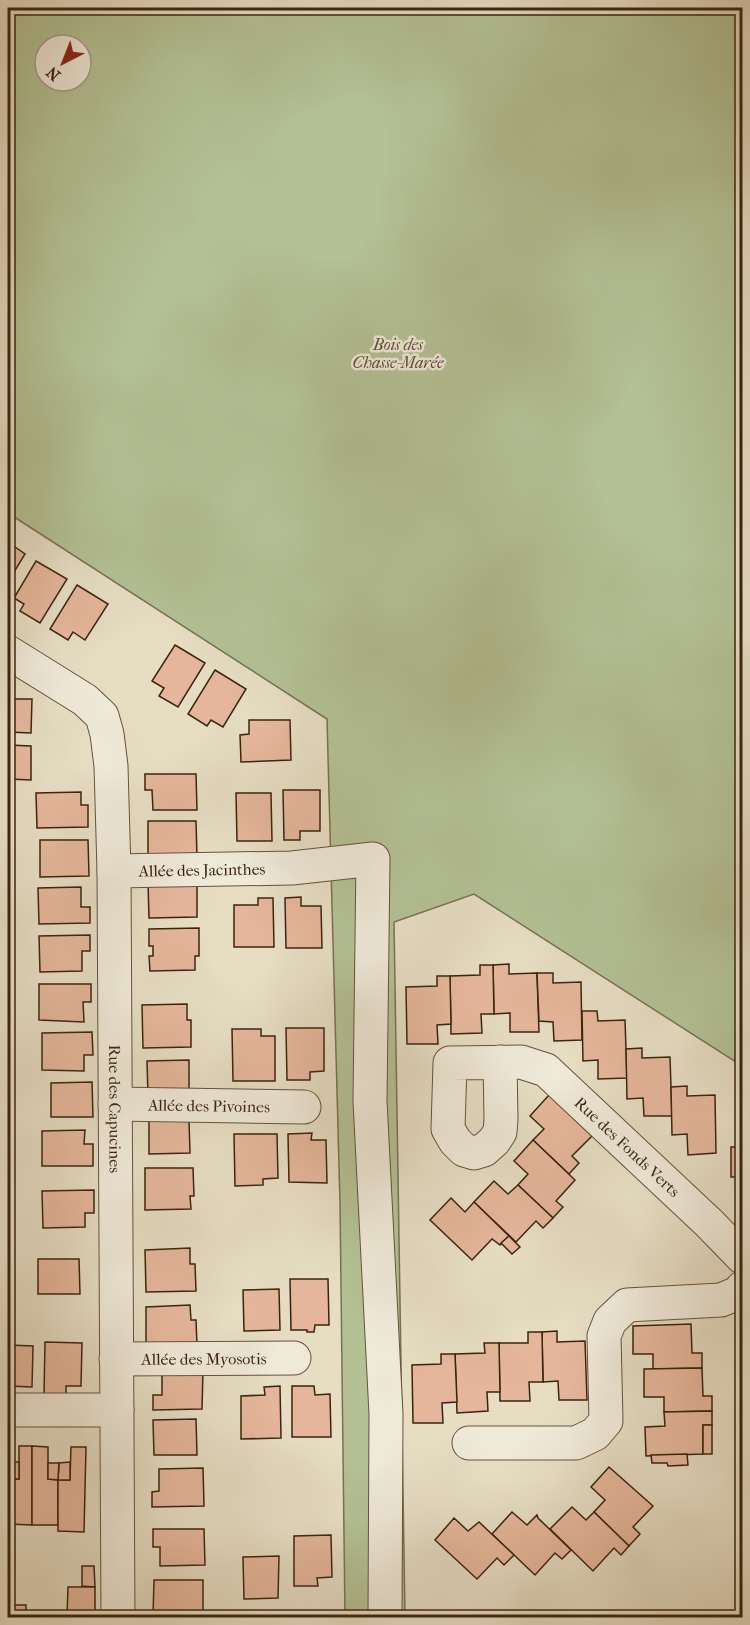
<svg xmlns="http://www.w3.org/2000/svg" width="750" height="1625" viewBox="0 0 750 1625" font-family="'IM FELL French Canon',serif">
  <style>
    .green { fill: #b3c195; stroke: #777252; stroke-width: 1.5; fill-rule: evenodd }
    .building { fill: #e5b69b; stroke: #3b240f; stroke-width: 1.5 }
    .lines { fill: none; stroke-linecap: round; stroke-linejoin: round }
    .minor-casing { stroke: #66523c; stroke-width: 35 }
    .minor { stroke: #efe9d8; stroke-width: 33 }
    .labels { text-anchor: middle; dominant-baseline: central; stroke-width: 5; stroke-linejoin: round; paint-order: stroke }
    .park-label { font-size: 16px; font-style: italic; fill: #594b30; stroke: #efe9d8 }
    .street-label { font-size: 16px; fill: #3b240f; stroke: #efe9d8 }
  </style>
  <rect width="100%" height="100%" fill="#e6ddc3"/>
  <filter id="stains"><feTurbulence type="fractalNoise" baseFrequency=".00333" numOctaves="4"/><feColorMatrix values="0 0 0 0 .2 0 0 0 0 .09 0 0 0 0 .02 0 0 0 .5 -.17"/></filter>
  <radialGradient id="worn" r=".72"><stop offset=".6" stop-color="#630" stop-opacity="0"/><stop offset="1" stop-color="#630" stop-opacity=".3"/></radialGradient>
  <!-- green -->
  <path class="green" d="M8,8H742V1066L474,894L394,922L405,1617H345L340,1203L327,719L8,513ZM45,45H81V81H45Z"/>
  <!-- building -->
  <g class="building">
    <path d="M8,542L25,554L8,582Z"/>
    <path d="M36,561L67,579L40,623L20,611L24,604L14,598Z"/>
    <path d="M77,585L108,604L85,640L73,632L68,640L50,629Z"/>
    <path d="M175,645L205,663L178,707L159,696L164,688L152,681Z"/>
    <path d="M215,670L246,689L223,727L211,720L207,726L188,714Z"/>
    <path d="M8,699H32L31,733L8,732Z"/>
    <path d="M249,720H290L291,760L241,762L240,735L249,734Z"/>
    <path d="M8,745L31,746V780L8,779Z"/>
    <path d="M145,774H196L197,810H153L152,790H145Z"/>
    <path d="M283,790H320V831H300V840H284Z"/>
    <path d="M81,792V805H88V827L37,828L36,793Z"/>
    <path d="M236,793H271L272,841H237Z"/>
    <path d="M148,821H196L197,857H148Z"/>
    <path d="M40,840H88L89,876L40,877Z"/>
    <path d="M197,881V917L149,918L148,882Z"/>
    <path d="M81,887V907H90V923L39,924L38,888Z"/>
    <path d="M301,897V906H321L322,948H286L285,898Z"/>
    <path d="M258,898H273L274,947H234V905H258Z"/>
    <path d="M199,928V956H195V970L150,971L149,956H153V946H149V929Z"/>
    <path d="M90,935V951H82V971L40,972L39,936Z"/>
    <path d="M509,964V974L537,973L539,1032H510V1013L494,1014L493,965Z"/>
    <path d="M480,965H493L494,1014H481L482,1033L451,1034L450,976L480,975Z"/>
    <path d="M537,973H553V983L581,982L582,1040L554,1041L553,1022L539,1021Z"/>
    <path d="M437,976H450L451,1024L437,1025L438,1044H407L406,987L437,986Z"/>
    <path d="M39,984H91V1002H83L84,1022L39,1020Z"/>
    <path d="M187,1004V1020H191V1047L143,1048L142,1005Z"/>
    <path d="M582,1011H597L598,1021L625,1020L627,1078L598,1079V1060L583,1061Z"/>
    <path d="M286,1028H324V1071L310,1072V1080H287Z"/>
    <path d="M232,1029H261V1036H275V1081H233Z"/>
    <path d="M92,1032L93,1055H84V1071L42,1070V1033Z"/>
    <path d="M642,1048V1058L670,1057L672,1116H644L643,1098L627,1099L626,1049Z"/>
    <path d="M189,1060V1096H148L147,1061Z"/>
    <path d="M92,1082L93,1117H51V1083Z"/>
    <path d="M687,1086V1096L715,1095L716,1153L688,1155L687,1134L672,1135L671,1087Z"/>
    <path d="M549,1095L592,1136L572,1156L579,1163L569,1174L533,1140L544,1129L530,1116Z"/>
    <path d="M149,1120H189L190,1153L149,1154Z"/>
    <path d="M85,1130L84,1144H93V1166H42V1131Z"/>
    <path d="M312,1133L311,1140H326L327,1183L289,1182L288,1134Z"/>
    <path d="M234,1134H277L278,1178L263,1179V1185L235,1186Z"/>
    <path d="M533,1140L575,1180L556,1201L563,1207L553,1218L518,1185L528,1174L514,1161Z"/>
    <rect x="731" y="1147" width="11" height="30"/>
    <path d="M145,1168H193L194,1196H190L191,1209L145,1210Z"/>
    <path d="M494,1181L508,1194L518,1185L553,1218L543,1228L536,1221L516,1242L474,1202Z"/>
    <path d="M94,1190V1213H85V1227L43,1228L42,1191Z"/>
    <path d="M451,1198L465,1212L474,1202L509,1236L500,1245L492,1239L472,1260L430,1220Z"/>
    <path d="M509,1236L520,1247L512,1254L501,1243Z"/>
    <path d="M190,1248V1264H195L196,1291L146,1292L145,1250Z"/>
    <path d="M38,1259H79L80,1294H38Z"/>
    <path d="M290,1279H328L329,1325H315L314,1332H307V1330H291Z"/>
    <path d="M279,1289L280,1330L244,1331L243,1290Z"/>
    <path d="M190,1305L191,1320H196L197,1346L146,1347V1307Z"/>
    <path d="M691,1324L692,1353H702V1368L653,1369V1354H633V1326Z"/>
    <path d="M557,1331V1342L585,1341L587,1400H559L558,1381L543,1382L542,1332Z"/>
    <path d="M528,1332H542L543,1382H529L530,1401H500L499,1343H528Z"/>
    <path d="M45,1342L82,1343L81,1386H66V1395H44Z"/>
    <path d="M484,1343H499L500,1392H487L488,1411L457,1413L455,1354L485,1353Z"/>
    <path d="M8,1345L33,1346L32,1387L8,1386Z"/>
    <path d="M441,1354H455L457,1402L442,1403L443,1423H413L412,1365L441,1364Z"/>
    <path d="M702,1368L703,1396H712V1411L664,1412V1397H644V1369Z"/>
    <path d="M203,1370L202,1409L153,1410V1395H162V1371Z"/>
    <path d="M280,1386L281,1438L241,1439V1396L265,1395L264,1387Z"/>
    <path d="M292,1386H314L315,1395L330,1394L331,1437H292Z"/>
    <path d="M712,1411V1425H703V1454L646,1456L645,1427L665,1426L664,1412Z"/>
    <path d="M196,1419L197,1455H154L153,1420Z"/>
    <rect x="703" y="1425" width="9" height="29"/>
    <path d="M19,1446H32V1525L8,1524V1479H19Z"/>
    <path d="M32,1446L48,1447V1479L58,1480V1525H32Z"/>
    <path d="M71,1447H86L84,1532L58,1531V1480H70Z"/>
    <path d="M687,1454L688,1465L668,1466L667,1463H652L651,1455Z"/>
    <rect x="8" y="1462" width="11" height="17"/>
    <path d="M70,1462V1480H58L59,1463Z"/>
    <path d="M48,1463H59L58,1480L48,1479Z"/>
    <path d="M609,1467L653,1506L633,1527L640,1534L629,1546L594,1512L605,1500L591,1487Z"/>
    <path d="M203,1468L204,1506L152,1507V1492L159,1491V1469Z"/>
    <path d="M572,1507L586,1520L594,1512L629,1546L621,1555L614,1548L593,1571L550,1529Z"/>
    <path d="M512,1512L527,1525L537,1515L538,1518L571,1550L562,1559L555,1553L535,1575L492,1534Z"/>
    <path d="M454,1518L468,1531L479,1522L514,1555L504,1565L497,1558L477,1579L435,1540Z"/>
    <path d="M153,1529H204L205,1565L160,1566V1547H153Z"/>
    <path d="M331,1535L332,1577L317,1578L318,1586H294V1536Z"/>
    <path d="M279,1556L278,1598L244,1599L243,1557Z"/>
    <path d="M82,1566H94L95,1587L82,1586Z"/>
    <path d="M154,1580H203V1615L153,1616Z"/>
    <path d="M68,1587H95V1616L8,1618V1605H26V1614L67,1615Z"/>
  </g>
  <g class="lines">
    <defs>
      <g id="minor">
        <path id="s1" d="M8,652L85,700L102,716L107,734L111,766L114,871L118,1618"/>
        <path id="s2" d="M114,871L292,868L373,859L370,1101L386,1414L385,1618"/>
        <path id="s3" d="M500,1062L501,1119L500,1132L494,1141L484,1150L474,1153L464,1150L455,1141L448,1129L450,1063L521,1062L546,1070L709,1223L742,1257"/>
        <path id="s4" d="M115,1104L304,1107"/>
        <path id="s5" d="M116,1359L294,1358"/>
        <path d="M8,1410H117"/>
        <path d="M469,1443H576L595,1434L606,1421L604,1336L610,1321L627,1305L721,1300L738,1293L742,1288"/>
      </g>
    </defs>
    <!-- minor casing -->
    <use href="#minor" class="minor-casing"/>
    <!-- minor -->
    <use href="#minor" class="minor"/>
  </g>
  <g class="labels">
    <!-- park labels -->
    <g class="park-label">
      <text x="398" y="344">Bois des<tspan x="398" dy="18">Chasse-Marée</tspan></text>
    </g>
    <!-- street labels -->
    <g class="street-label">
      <text stroke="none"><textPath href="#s2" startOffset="88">Allée des Jacinthes</textPath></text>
      <text stroke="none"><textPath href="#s4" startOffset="94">Allée des Pivoines</textPath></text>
      <text stroke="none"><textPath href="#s1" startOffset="508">Rue des Capucines</textPath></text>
      <text stroke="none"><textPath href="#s3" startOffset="417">Rue des Fonds Verts</textPath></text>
      <text stroke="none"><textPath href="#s5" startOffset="88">Allée des Myosotis</textPath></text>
    </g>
  </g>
  <!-- margin -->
  <rect width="750" height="1625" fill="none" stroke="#e6ddc3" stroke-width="30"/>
  <rect x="9" y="9" width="732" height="1607" fill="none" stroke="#3b240f" stroke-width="3"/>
  <rect x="15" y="15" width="720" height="1595" fill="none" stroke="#3b240f" stroke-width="1.5"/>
  <!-- north arrow -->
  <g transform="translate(63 63) rotate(222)"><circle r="28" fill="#efe9d8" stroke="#a79a88" stroke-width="1.5"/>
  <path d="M0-4.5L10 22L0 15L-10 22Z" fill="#8f2418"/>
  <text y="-9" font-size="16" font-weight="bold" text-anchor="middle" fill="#3b240f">N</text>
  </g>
  <rect width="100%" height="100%" filter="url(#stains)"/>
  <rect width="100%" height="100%" fill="url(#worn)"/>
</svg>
